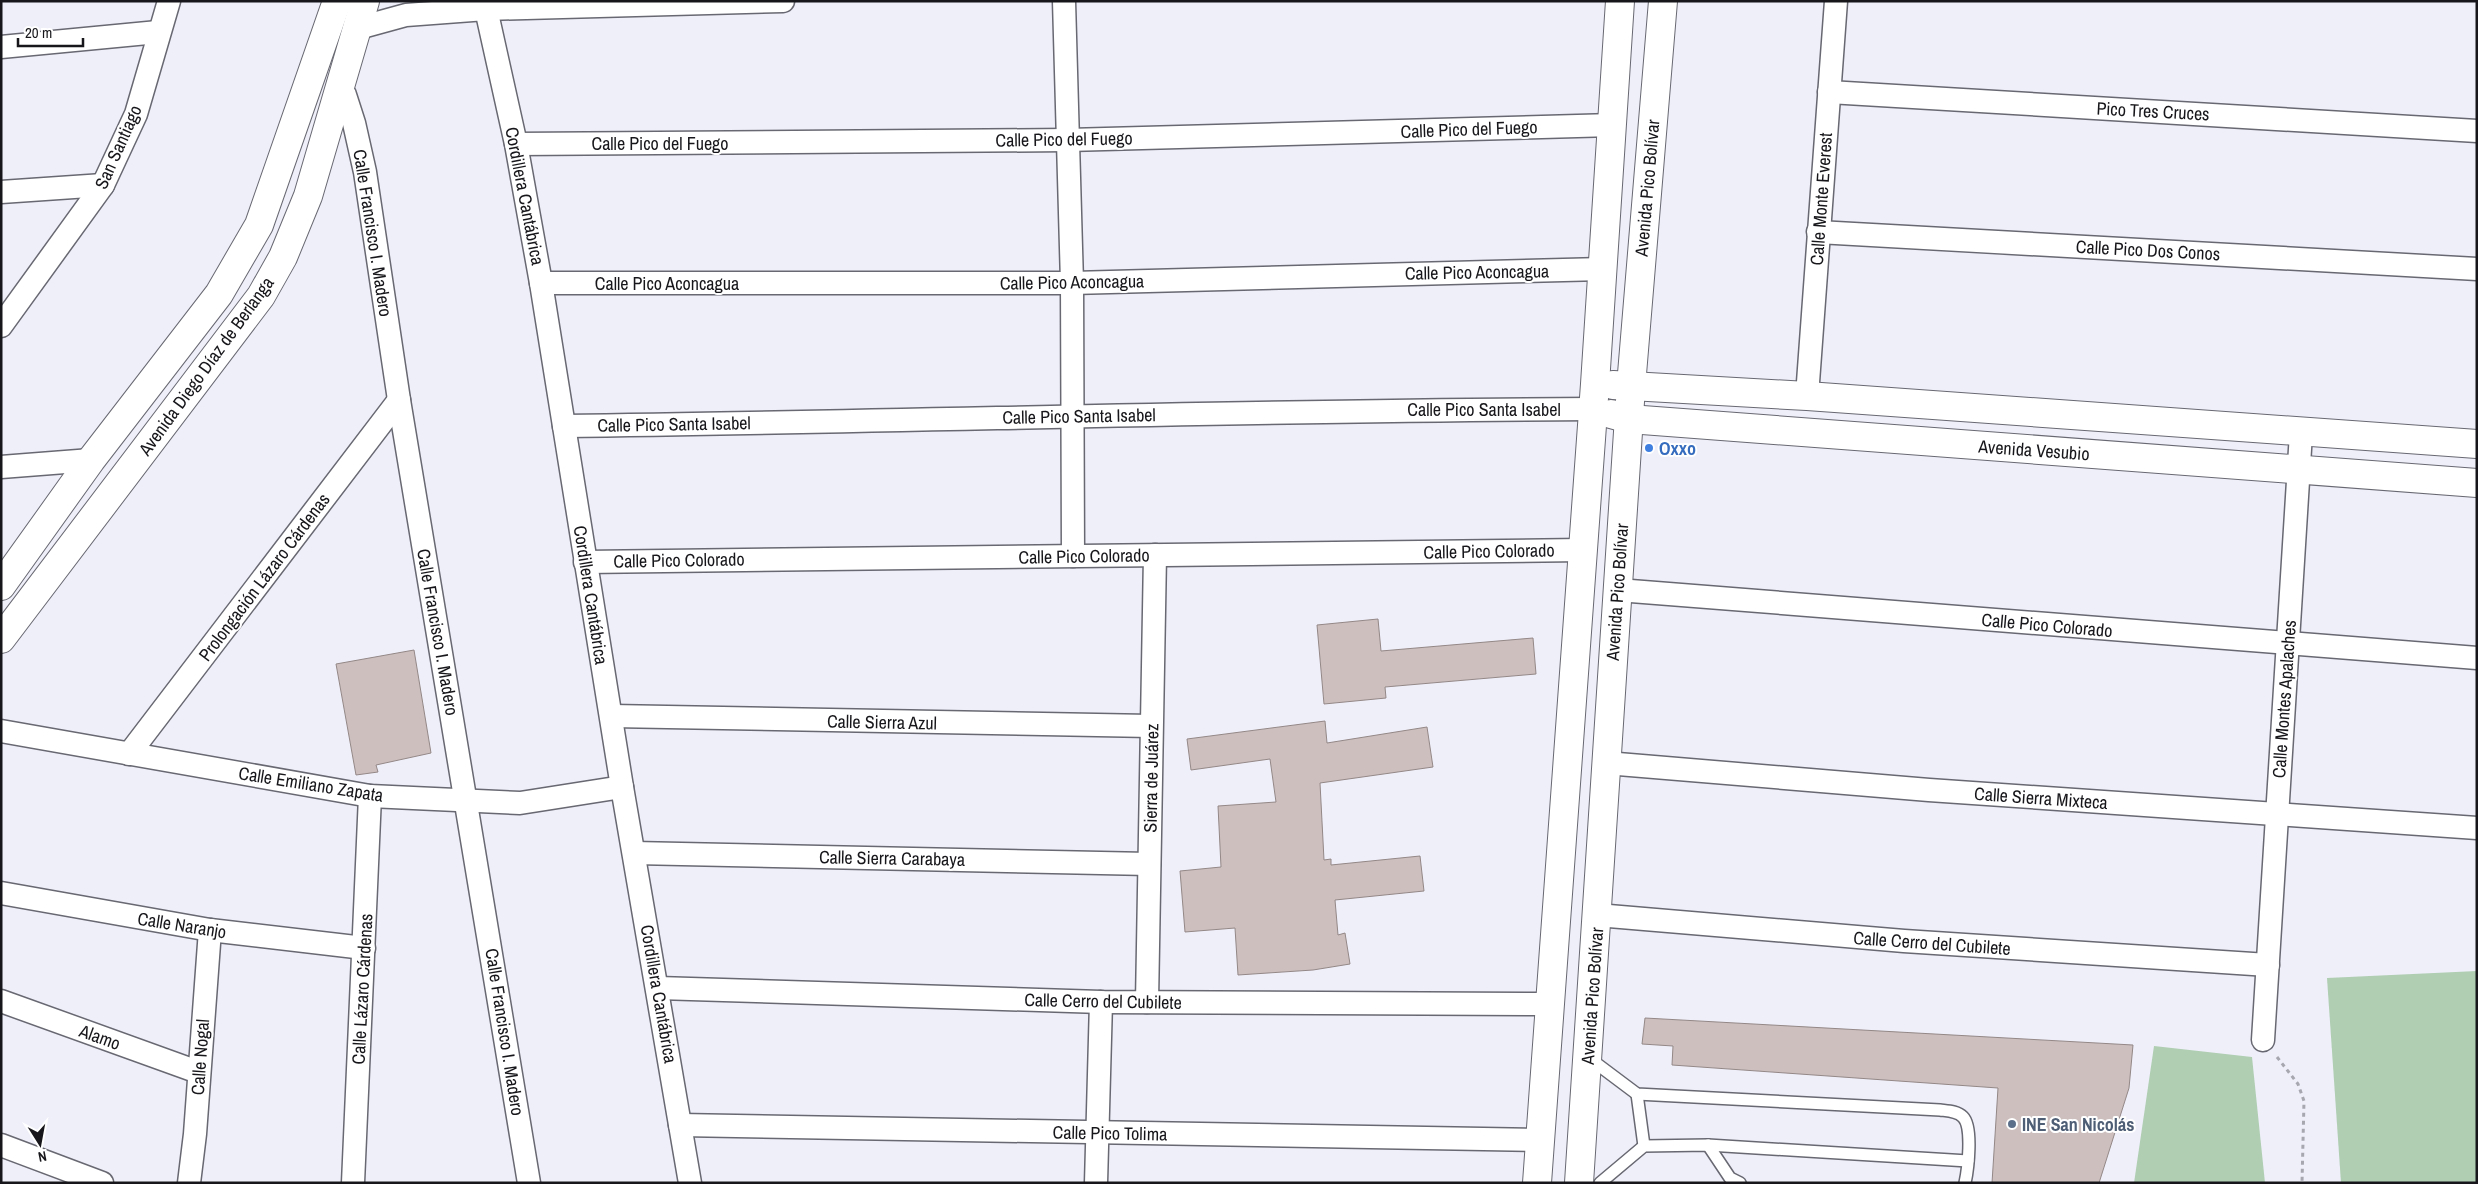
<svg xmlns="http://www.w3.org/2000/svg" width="2478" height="1184" viewBox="0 0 2478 1184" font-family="'Archivo Narrow',sans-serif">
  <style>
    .green { fill: #afceb2 }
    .building { fill: #ccbfbe; stroke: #948887 }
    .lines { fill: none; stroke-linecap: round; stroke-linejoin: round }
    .lane-casing { stroke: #676871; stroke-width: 14 }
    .street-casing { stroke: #676871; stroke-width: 25 }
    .secondary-casing { stroke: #676871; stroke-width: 30 }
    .path { stroke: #a7a7b0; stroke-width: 3; stroke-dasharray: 4 4; stroke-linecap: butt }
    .lane { stroke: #fff; stroke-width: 11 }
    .street { stroke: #fff; stroke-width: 22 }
    .secondary { stroke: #fff; stroke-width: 28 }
    .shop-dot { fill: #3f7fe0; stroke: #fff; stroke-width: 2 }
    .service-dot { fill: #5c6f8a; stroke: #fff; stroke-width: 2 }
    .labels { text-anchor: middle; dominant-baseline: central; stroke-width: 4; stroke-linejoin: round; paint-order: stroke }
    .street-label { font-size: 18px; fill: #17171b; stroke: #fff }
    .shop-label { font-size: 18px; font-weight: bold; fill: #366cbe; stroke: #fff; text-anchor: start }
    .service-label { font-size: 18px; font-weight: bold; fill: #4e5e75; stroke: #fff; text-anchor: start }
  </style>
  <rect width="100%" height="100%" fill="#efeffa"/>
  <!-- green -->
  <g class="green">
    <path d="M2477,971V1183H2341L2327,978Z"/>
    <path d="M2154,1046L2252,1057L2265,1183H2134Z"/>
  </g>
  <!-- building -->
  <g class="building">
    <path d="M1378,619L1381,651L1533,638L1536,674L1385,687L1386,698L1324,704L1317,625Z"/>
    <path d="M414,650L431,753L376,765L378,772L356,775L336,664Z"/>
    <path d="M1325,721L1327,743L1427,727L1433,767L1320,783L1324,860L1331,859V865L1420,856L1424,891L1335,900L1338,935L1345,933L1350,964L1313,970L1238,975L1235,928L1185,932L1180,871L1221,867L1218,806L1276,802L1270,759L1191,770L1187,739Z"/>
    <path d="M1645,1018L2133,1045L2129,1088L2099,1183H1992L1998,1088L1672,1065L1673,1046L1642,1044Z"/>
  </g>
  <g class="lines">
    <defs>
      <g id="lane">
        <path d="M1589,1058L1637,1094L1940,1110C1948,1111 1957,1111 1963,1117C1973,1127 1968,1169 1965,1183"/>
        <path d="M1637,1094L1644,1146"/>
        <path d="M1708,1145L1730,1178L1740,1183"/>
        <path d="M1600,1183L1644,1146L1708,1145L1968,1161"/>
      </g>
      <g id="street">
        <path d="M1064,1L1072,283L1073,556"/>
        <path d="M486,9L516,144L541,283L622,787L690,1183"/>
        <path d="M355,29L406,15L486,9L783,1"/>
        <path d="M1,47L158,32"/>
        <path d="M339,85L345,95L354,123L365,172L399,400L529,1183"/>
        <path d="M1829,92L2477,131"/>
        <path d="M516,144L1068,140L1613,125"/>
        <path d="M1,192L103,185"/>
        <path d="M1818,232L2477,269"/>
        <path d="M541,283H1072L1603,269"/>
        <path d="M1,326L103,185L136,114L169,1"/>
        <path d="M1807,396L1836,1"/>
        <path d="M564,426C907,422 1250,410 1593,409"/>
        <path d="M1,467L91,460"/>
        <path d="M585,562L1582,550"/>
        <path d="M1618,590L2477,658"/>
        <path d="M612,716L1151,726"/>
        <path d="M1,731L370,796L520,803L622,787"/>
        <path d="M129,754L399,400"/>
        <path d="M1606,763L1929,790L2477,828"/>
        <path d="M634,853L1149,864"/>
        <path d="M1,893L210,930L364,948"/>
        <path d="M1597,915L1904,941L2268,965"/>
        <path d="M658,988L1101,1002L1549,1004"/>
        <path d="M1,1001L198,1072"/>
        <path d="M1147,1002L1155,555"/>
        <path d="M2263,1040L2301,433"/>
        <path d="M680,1125L1539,1140"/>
        <path d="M1,1145L102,1183"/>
        <path d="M189,1183L195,1134L210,930"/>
        <path d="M353,1183L370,796"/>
        <path d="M1096,1183L1101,1002"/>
      </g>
      <g id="secondary">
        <path d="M1613,385L1807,396L2477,444"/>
        <path d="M1611,414L1629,419L2477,483"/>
        <path d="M1,586L91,460L219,294L259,225L337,1"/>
        <path d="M1,639L261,296L283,257L308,196L365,1"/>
        <path d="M1537,1183L1595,384L1620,1"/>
        <path d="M1579,1183L1631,386L1663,1"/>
      </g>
    </defs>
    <!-- lane casing -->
    <use href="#lane" class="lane-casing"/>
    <!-- street casing -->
    <use href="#street" class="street-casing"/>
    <!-- secondary casing -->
    <use href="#secondary" class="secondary-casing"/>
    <!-- path -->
    <path class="path" d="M2277,1057L2298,1084L2304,1101L2302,1183"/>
    <!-- lane -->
    <use href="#lane" class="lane"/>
    <!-- street -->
    <use href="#street" class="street"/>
    <!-- secondary -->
    <use href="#secondary" class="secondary"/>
  </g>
  <!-- markers -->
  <circle class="shop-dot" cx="1649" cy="448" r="5"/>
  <circle class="service-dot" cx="2012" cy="1124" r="5"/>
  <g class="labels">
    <!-- street labels -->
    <g class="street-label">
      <text transform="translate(2153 111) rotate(3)">Pico Tres Cruces</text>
      <text transform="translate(1469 129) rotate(-2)">Calle Pico del Fuego</text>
      <text transform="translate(1064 139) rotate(-1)">Calle Pico del Fuego</text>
      <text x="660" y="143">Calle Pico del Fuego</text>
      <text transform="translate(118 147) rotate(-66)">San Santiago</text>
      <text transform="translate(1647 188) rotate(-85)">Avenida Pico Bolívar</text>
      <text transform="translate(525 196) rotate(79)">Cordillera Cantábrica</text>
      <text transform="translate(1821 199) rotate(-86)">Calle Monte Everest</text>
      <text transform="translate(373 233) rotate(81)">Calle Francisco I. Madero</text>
      <text transform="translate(2148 250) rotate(3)">Calle Pico Dos Conos</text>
      <text transform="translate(1477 272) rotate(-1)">Calle Pico Aconcagua</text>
      <text transform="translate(1072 282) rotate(-1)">Calle Pico Aconcagua</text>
      <text x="667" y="283">Calle Pico Aconcagua</text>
      <text transform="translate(206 366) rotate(-54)">Avenida Diego Díaz de Berlanga</text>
      <text x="1484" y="409">Calle Pico Santa Isabel</text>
      <text transform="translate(1079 416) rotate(-1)">Calle Pico Santa Isabel</text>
      <text transform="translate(674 424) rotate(-1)">Calle Pico Santa Isabel</text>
      <text transform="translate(2034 450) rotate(4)">Avenida Vesubio</text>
      <text transform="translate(1489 551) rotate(-1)">Calle Pico Colorado</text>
      <text transform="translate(1084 556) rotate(-1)">Calle Pico Colorado</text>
      <text transform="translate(679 560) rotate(-1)">Calle Pico Colorado</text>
      <text transform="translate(264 577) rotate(-53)">Prolongación Lázaro Cárdenas</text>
      <text transform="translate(1617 592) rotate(-86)">Avenida Pico Bolívar</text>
      <text transform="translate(591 595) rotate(81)">Cordillera Cantábrica</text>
      <text transform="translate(2047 625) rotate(5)">Calle Pico Colorado</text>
      <text transform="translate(438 632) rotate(80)">Calle Francisco I. Madero</text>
      <text transform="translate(2284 699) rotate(-86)">Calle Montes Apalaches</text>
      <text transform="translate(882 722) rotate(1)">Calle Sierra Azul</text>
      <text transform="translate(1151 778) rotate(-89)">Sierra de Juárez</text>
      <text transform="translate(311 784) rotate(9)">Calle Emiliano Zapata</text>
      <text transform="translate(2041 798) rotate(4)">Calle Sierra Mixteca</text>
      <text transform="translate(892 858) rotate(1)">Calle Sierra Carabaya</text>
      <text transform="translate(182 925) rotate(9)">Calle Naranjo</text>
      <text transform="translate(1932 943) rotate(4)">Calle Cerro del Cubilete</text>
      <text transform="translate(362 989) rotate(-87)">Calle Lázaro Cárdenas</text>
      <text transform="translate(659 994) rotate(80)">Cordillera Cantábrica</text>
      <text transform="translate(1592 996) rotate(-86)">Avenida Pico Bolívar</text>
      <text transform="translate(1103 1001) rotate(1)">Calle Cerro del Cubilete</text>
      <text transform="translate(505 1032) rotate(81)">Calle Francisco I. Madero</text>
      <text transform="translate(100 1037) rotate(20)">Alamo</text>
      <text transform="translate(200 1057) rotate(-86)">Calle Nogal</text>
      <text transform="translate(1110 1133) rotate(1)">Calle Pico Tolima</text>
    </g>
    <!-- shop labels -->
    <g class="shop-label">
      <text x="1659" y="448">Oxxo</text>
    </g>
    <!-- service labels -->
    <g class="service-label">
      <text x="2022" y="1124">INE San Nicolás</text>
    </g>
  </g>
  <!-- border -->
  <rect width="2478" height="1184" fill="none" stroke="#17171b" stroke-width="5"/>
  <!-- north arrow -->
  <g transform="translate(40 1144) rotate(169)" stroke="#ffffff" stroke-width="4" paint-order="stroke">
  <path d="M0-4L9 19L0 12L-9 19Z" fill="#17171b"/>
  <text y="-8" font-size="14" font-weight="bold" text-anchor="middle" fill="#17171b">N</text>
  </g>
  <!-- scale -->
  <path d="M18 38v8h65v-8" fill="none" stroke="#17171b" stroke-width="2.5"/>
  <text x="25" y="38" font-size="15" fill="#17171b" stroke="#ffffff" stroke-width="4" paint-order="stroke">20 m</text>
</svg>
